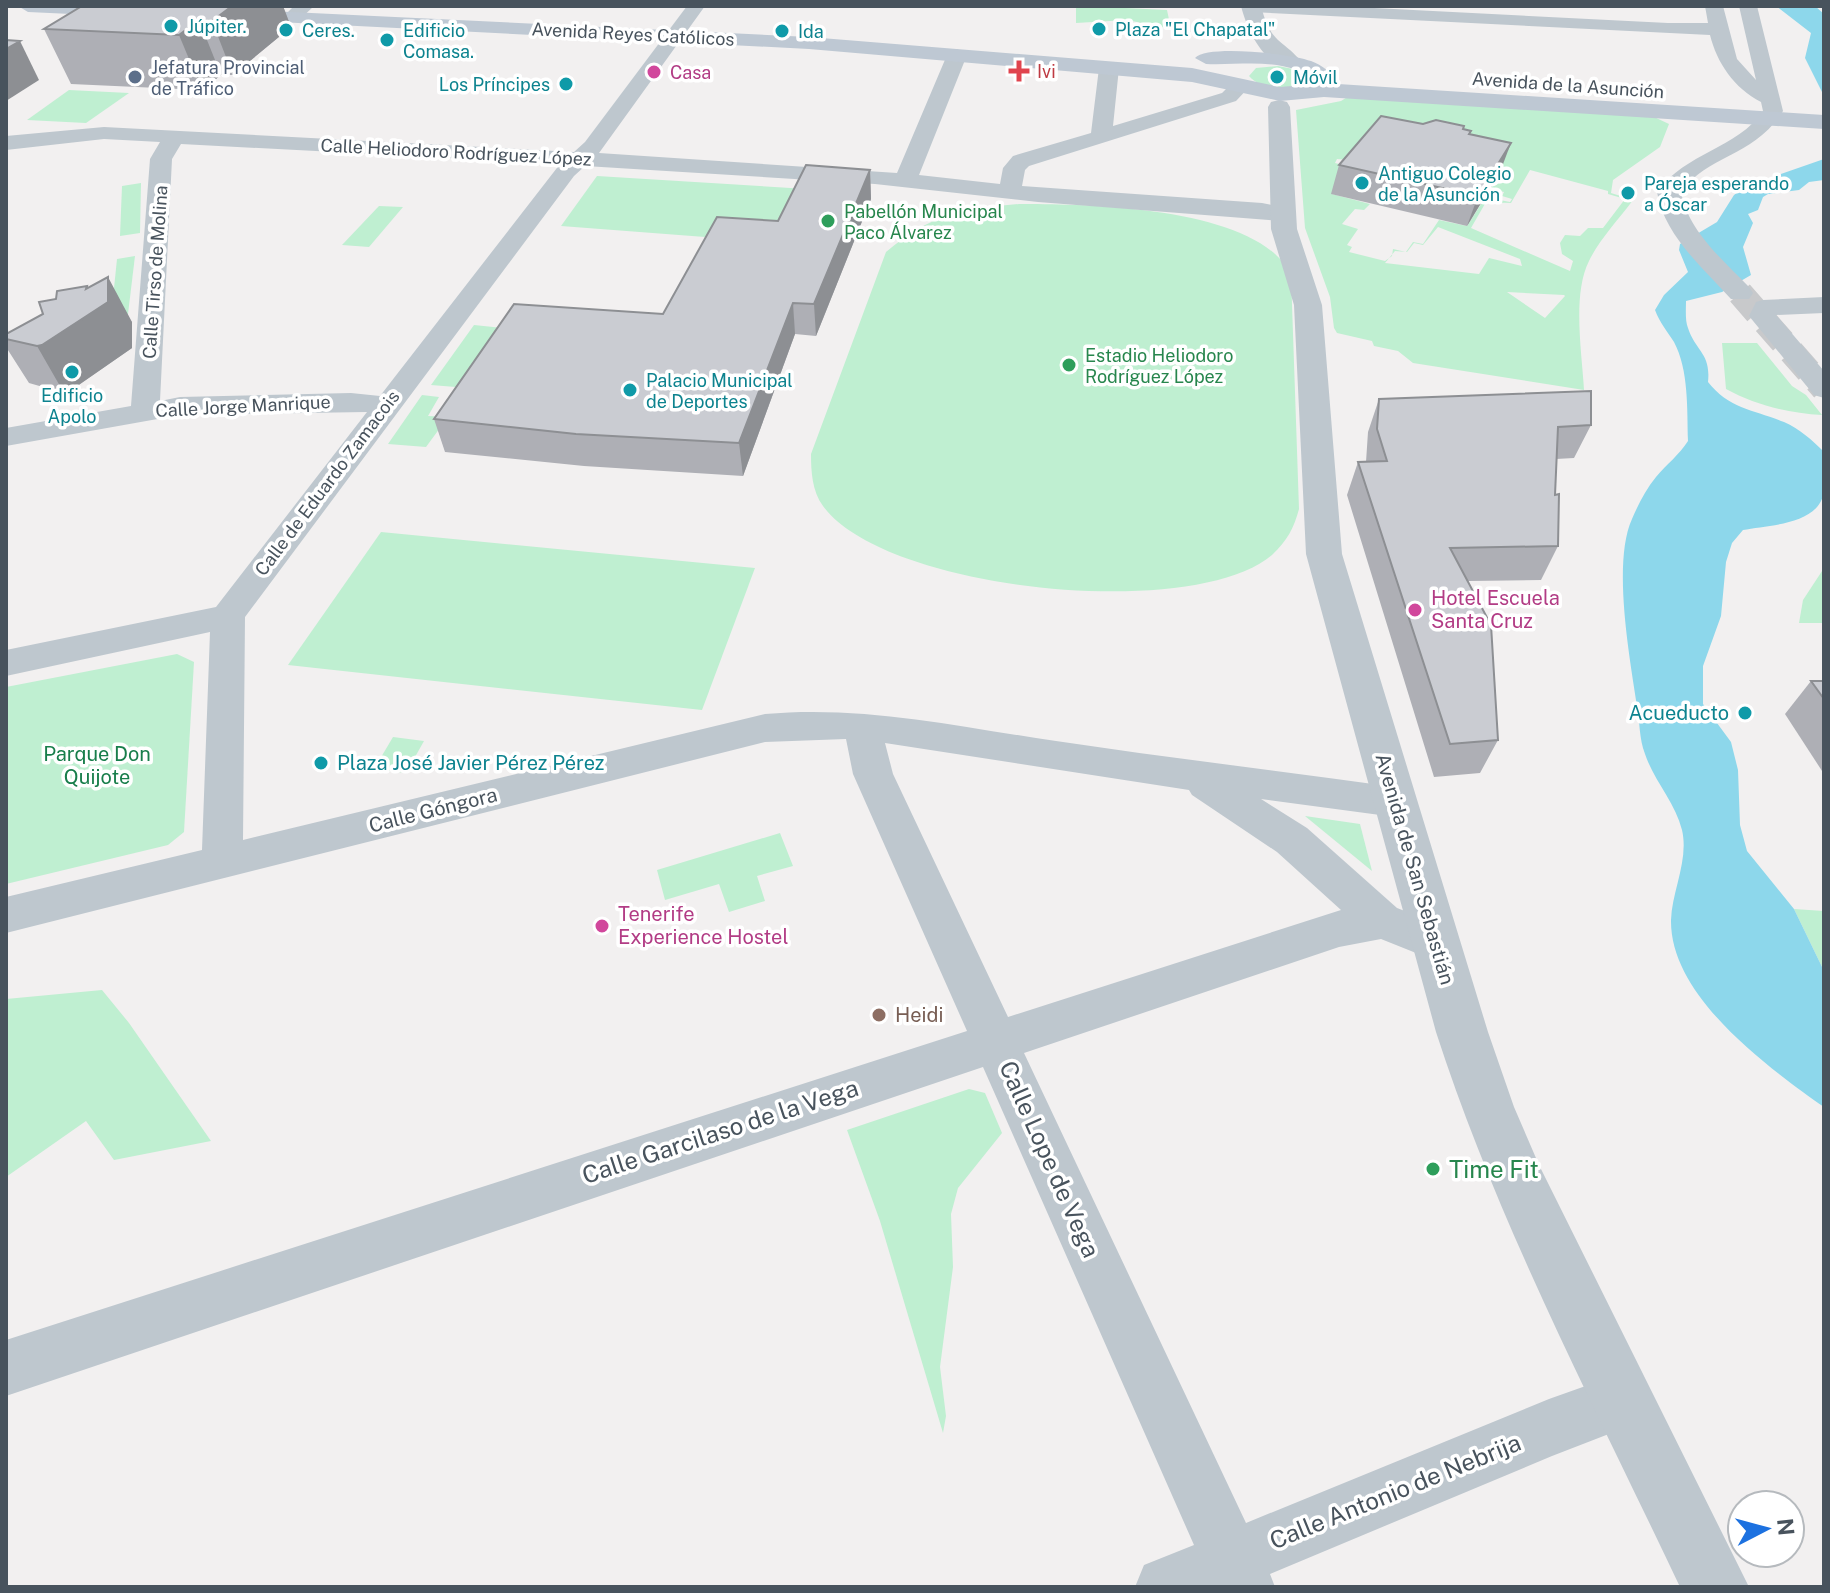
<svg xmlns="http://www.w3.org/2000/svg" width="1830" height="1593" viewBox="0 0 1830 1593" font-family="'Public Sans',sans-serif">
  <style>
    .green { fill: #bfefd1; fill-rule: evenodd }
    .water { fill: #8dd7eb }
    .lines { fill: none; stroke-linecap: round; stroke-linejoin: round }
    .minor-tunnel { stroke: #c8c9cb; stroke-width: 26; stroke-dasharray: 26 13; stroke-linecap: butt }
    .minor { fill: #bec7ce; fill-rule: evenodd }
    .tertiary { fill: #bec7ce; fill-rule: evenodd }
    .secondary { fill: #bec8d3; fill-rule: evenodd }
    .wall { fill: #aeafb5 }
    .shaded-wall { fill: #8d8f93 }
    .building { fill: #caccd2; stroke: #8d8f93; stroke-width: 2 }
    .culture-dot { fill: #0f9aa8; stroke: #fff; stroke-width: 3 }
    .health-dot { fill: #e0444e; stroke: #fff; stroke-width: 3 }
    .hotel-dot { fill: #d1479c; stroke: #fff; stroke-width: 3 }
    .service-dot { fill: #5c6f8a; stroke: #fff; stroke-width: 3 }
    .leisure-dot { fill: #2e9e5b; stroke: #fff; stroke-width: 3 }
    .education-dot { fill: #8d6e63; stroke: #fff; stroke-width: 3 }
    .labels { text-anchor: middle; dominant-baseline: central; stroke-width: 7; stroke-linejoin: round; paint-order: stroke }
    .far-culture-label { font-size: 18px; fill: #0d838f; stroke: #fff; text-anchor: start }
    .far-street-label { font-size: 18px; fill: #48535d; stroke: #fff }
    .far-service-label { font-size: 18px; fill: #4e5e75; stroke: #fff; text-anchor: start }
    .far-health-label { font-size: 18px; fill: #be3a42; stroke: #fff; text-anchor: start }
    .far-hotel-label { font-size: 18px; fill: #b23c85; stroke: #fff; text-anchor: start }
    .far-leisure-label { font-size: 18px; fill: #27864d; stroke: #fff; text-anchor: start }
    .hotel-label { font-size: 20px; fill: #b23c85; stroke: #fff; text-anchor: start }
    .culture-label { font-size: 20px; fill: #0d838f; stroke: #fff; text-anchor: end }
    .park-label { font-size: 20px; fill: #187e4b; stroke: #fff }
    .street-label { font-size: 20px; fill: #48535d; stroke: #fff }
    .education-label { font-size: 20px; fill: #785e54; stroke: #fff; text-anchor: start }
    .near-street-label { font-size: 24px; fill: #48535d; stroke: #fff }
    .near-leisure-label { font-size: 24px; fill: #27864d; stroke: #fff; text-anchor: start }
  </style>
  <rect width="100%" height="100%" fill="#f2f0f0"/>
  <!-- green -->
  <g class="green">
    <path d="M1083,6L1167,10L1171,29L1127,20L1076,23V8Z"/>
    <path d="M1278,66L1298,70L1307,76V82C1291,91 1262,91 1249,76L1256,68Z"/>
    <path d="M69,90L129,93L86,123L27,120Z"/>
    <path d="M1349,96L1652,116L1669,124L1660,147L1613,180L1611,193L1633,200C1619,219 1599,240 1589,261C1572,295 1582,353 1584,390L1413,363L1398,351L1374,346L1372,341L1337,333L1334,328L1330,297L1305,228L1296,110L1341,101ZM1337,159L1500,172L1491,189L1504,192L1502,196L1512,199L1510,202L1500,200L1498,204L1483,201L1467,226L1439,220L1423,244L1413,242L1406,252L1393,249L1392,256L1385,261L1349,252L1352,247L1347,245L1358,229L1342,224L1355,209L1364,210L1370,204L1332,194L1343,165L1335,163ZM1530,170L1608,191V194L1625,199L1603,228H1588L1580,236L1565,235L1560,243L1562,254L1573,261L1570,271L1471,228L1486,202L1511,203ZM1438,227L1520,259L1522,266L1489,258L1479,274L1385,263L1395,251L1407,252L1414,243L1423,245ZM1507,292L1564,295L1565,296L1545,318Z"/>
    <path d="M597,176L807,189L782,243L561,226Z"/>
    <path d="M141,183L140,233L120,236L122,186Z"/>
    <path d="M1019,204C1086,204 1259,206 1291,275L1299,509C1294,528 1287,541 1272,555C1193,622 885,591 823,506C812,491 811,471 811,454L886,252C932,214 960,209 1019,204Z"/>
    <path d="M379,206L403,207L369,247L342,245Z"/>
    <path d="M135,256L128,314L111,317L117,259Z"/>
    <path d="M474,325L513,329L468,388L431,385Z"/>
    <path d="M1722,343H1757L1792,386L1806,395L1822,415C1788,413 1755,405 1726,389Z"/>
    <path d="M422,395L439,397L428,416L448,417L426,447L388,444Z"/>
    <path d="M381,532L755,568L702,710L288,665Z"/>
    <path d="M1824,568V623H1799L1803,600Z"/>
    <path d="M177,654L194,662L184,832L168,845L6,884V687Z"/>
    <path d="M393,737L424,741L406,773L374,769Z"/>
    <path d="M1305,816L1360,824L1372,871Z"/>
    <path d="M780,833L793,866L757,876L765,901L729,912L719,884L665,900L657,870Z"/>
    <path d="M1794,909L1824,911V971Z"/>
    <path d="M102,990L129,1023L211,1141L114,1160L86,1121L6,1177V999Z"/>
    <path d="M969,1089L985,1093L1002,1133L958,1188L951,1214L953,1267L940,1367L946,1416L943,1433L880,1221L847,1130Z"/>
  </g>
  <!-- water -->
  <g class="water">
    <path d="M1776,6H1815L1824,14V96L1805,58L1811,33Z"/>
    <path d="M1824,159V180L1809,182L1799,190L1768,194L1763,197L1758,210L1748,214L1753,223L1743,247L1751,275L1722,292L1686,301C1686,309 1685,321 1688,328C1696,352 1711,353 1708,382C1729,409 1755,410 1784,422C1800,429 1812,440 1824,452C1824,465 1826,478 1824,491C1820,525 1768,525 1743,530L1732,543L1726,562L1721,616L1703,666V704L1731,742L1738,770L1740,825L1747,851L1794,909L1824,971V1107C1769,1068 1670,997 1671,920C1672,891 1689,860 1682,830C1675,802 1654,781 1645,754C1639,738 1640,723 1637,706C1630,659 1612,563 1632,519C1638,505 1646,489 1656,477C1667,464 1679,455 1688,441C1687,410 1689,370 1674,342C1667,331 1660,323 1655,310L1664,295L1688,272L1679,250L1680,244L1717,222L1734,195L1746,186Z"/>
  </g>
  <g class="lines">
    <!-- minor-tunnel -->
    <path class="minor-tunnel" d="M1740,293L1824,389"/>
    <!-- minor -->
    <g class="minor">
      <path d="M294,6H314L297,22H285L282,18Z"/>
      <path d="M687,6H705L599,153L897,173L947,55L957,49L967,55L919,175L1000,184L1003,168L1013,156L1091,133L1099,68L1109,62L1119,68L1113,126L1222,93L1234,81H1248L1251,85L1236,101L1029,166L1025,170L1022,186L1262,203L1291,209L1295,214L1291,219L1283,221L1038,202L875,184L585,166L574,176L245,617L243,840L765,714C864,705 959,727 1056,741C1169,758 1282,771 1395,787L1409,791L1415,802L1409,813L1395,817L1261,799L1307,828L1397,908L1452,929L1458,942L1452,955L1436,961L1381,939L1339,947L1024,1053L1246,1523L1549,1399L1625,1372L1645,1380L1653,1400L1645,1420L1552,1456L1270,1574L1275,1587H1135L1144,1565L1194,1545L983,1067L6,1396V1340L967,1031L853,774L846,739L765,742L6,933V897L202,850L210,632L6,676V650L216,607L367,412L180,415L6,446V428L131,406L150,159L160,142L104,139L6,150V136L104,127L574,152L585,142ZM181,144L560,164L380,396L351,393L180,397L160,401L172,159ZM885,743L1189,790L1192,795L1277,852L1341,910L1008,1017L893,774Z"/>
      <path d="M1335,6L1668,23H1708L1705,6H1723L1737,59L1756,80L1739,6H1757L1783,111C1754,157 1709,154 1681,192C1688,231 1723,260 1749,287L1753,293L1749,299H1731C1703,268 1664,235 1657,192C1686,152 1737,149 1763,111L1761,102C1734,88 1717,63 1710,35L1251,12L1242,7Z"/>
      <path d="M1824,297V313L1776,315L1824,371V398L1814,395L1749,316L1756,302L1763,300Z"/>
    </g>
    <!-- tertiary -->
    <g class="tertiary">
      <path d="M1241,6H1261C1271,44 1280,37 1301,61L1298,66C1266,73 1247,30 1241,6Z"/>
      <path d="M1279,100L1287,102L1290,107L1297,229L1322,305L1342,554L1488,1032L1514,1107L1539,1165L1749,1587H1680C1594,1405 1498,1224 1436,1032L1306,554L1294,305L1271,229L1268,107L1271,102Z"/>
    </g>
    <!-- secondary -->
    <g class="secondary">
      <path d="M18,6H140L146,11L136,17L28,12Z"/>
      <path d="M228,9L809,37L1192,68L1280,87L1315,84C1293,55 1239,66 1206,64L1195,58C1207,44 1292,54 1311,61C1322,65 1333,73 1338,84L1824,115V129L1324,97L1280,101L1192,82L809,49L221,19L218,15Z"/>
    </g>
  </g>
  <!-- wall -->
  <g class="wall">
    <path d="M82,6H283L291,27L233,75H221L202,90L71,84L44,29Z"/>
    <path d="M1463,129L1471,131L1470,134L1500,172L1467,226L1331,194L1339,165Z"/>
    <path d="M870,170L871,199L816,336L795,334L743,476L584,466L445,452L434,419L663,314L778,221Z"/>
    <path d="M87,286L132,322V348L70,391L64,393L29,383L6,347V334L43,314Z"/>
    <path d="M1379,399L1591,425L1574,458L1556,459L1555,495L1558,546L1541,580L1468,581L1498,740L1480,773L1434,777L1347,495L1358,462H1366L1368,432Z"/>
    <path d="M1811,681H1824V774L1785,714Z"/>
  </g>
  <!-- shaded-wall -->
  <g class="shaded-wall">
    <path d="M232,6H283L291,27L233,75L212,21Z"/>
    <path d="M199,20L221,75L202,90L179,35Z"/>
    <path d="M20,41L39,80L6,101V49Z"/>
    <path d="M1511,143L1500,172L1467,226L1478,196Z"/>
    <path d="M870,170L871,199L816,336L814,304Z"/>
    <path d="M108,277L132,322V348L70,391L64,393L37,346L87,286L99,308Z"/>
    <path d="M793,303L795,334L743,476L739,443Z"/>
  </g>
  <!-- building -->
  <g class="building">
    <path d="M82,6H232L212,21L199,20L179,35L44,29Z"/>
    <path d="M6,40L20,41L6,49Z"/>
    <path d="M1381,116L1423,124L1436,120L1464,126L1463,129L1471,131L1469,134L1511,143L1478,196L1339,165Z"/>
    <path d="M806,165L870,170L814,304L793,303L739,443L576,434L434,419L514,304L663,314L717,217L778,221Z"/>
    <path d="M108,277V302L42,345L37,346L6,339V334L43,314L39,302L56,299L57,291L87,286L86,289Z"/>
    <path d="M1591,391V425L1558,427L1555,495L1559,494L1558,546L1450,548L1491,625L1498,740L1450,744L1358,462L1387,461L1377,429L1379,399Z"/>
    <path d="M1811,681H1824V699Z"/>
  </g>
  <!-- markers -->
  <g class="culture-dot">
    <circle cx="171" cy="26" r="8"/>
    <circle cx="1099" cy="29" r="8"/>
    <circle cx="286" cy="30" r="8"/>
    <circle cx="782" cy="31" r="8"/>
    <circle cx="387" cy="40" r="8"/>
    <circle cx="1277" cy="77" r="8"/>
    <circle cx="566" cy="84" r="8"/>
    <circle cx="1362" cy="183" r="8"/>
    <circle cx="1628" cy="193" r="8"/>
    <circle cx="72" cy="372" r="8"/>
    <circle cx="630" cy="390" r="8"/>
    <circle cx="1745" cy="713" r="8"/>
    <circle cx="321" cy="763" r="8"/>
  </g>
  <path class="health-dot" d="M1015 59h8v8h8v8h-8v8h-8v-8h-8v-8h8z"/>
  <g class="hotel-dot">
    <circle cx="654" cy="72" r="8"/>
    <circle cx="1415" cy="610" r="8"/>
    <circle cx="602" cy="926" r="8"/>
  </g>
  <circle class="service-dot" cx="135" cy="77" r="8"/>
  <g class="leisure-dot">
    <circle cx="828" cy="221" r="8"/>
    <circle cx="1069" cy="365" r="8"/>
    <circle cx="1433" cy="1169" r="8"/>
  </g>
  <circle class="education-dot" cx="879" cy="1015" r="8"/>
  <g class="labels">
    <!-- far-culture labels -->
    <g class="far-culture-label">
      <text x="187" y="26">Júpiter.</text>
      <text x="1115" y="29">Plaza "El Chapatal"</text>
      <text x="302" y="30">Ceres.</text>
      <text x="403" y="30">Edificio<tspan x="403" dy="21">Comasa.</tspan></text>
      <text x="798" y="31">Ida</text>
      <text x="1293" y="77">Móvil</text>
      <text x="550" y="84" text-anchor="end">Los Príncipes</text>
      <text x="1378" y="173">Antiguo Colegio<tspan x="1378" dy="21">de la Asunción</tspan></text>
      <text x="1644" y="183">Pareja esperando<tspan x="1644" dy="21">a Óscar</tspan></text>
      <text x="646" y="380">Palacio Municipal<tspan x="646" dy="21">de Deportes</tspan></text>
      <text x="72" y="395" text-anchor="middle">Edificio<tspan x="72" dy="21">Apolo</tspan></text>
    </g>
    <!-- far-street labels -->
    <g class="far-street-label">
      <text transform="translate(633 34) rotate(3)">Avenida Reyes Católicos</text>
      <text transform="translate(1568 85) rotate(4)">Avenida de la Asunción</text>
      <text transform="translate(456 152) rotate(3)">Calle Heliodoro Rodríguez López</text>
      <text transform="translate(155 272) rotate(-86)">Calle Tirso de Molina</text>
      <text transform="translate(243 406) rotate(-3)">Calle Jorge Manrique</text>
      <text transform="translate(327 483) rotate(-53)">Calle de Eduardo Zamacois</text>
    </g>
    <!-- far-service labels -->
    <g class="far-service-label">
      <text x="151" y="67">Jefatura Provincial<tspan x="151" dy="21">de Tráfico</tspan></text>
    </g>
    <!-- far-health labels -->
    <g class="far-health-label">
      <text x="1037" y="71">Ivi</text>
    </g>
    <!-- far-hotel labels -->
    <g class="far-hotel-label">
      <text x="670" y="72">Casa</text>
    </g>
    <!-- far-leisure labels -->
    <g class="far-leisure-label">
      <text x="844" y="211">Pabellón Municipal<tspan x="844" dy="21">Paco Álvarez</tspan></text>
      <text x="1085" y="355">Estadio Heliodoro<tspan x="1085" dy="21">Rodríguez López</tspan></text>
    </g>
    <!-- hotel labels -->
    <g class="hotel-label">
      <text x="1431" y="598">Hotel Escuela<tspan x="1431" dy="23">Santa Cruz</tspan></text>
      <text x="618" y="914">Tenerife<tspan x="618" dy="23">Experience Hostel</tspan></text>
    </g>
    <!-- culture labels -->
    <g class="culture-label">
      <text x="1729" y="713">Acueducto</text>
      <text x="337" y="763" text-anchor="start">Plaza José Javier Pérez Pérez</text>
    </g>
    <!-- park labels -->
    <g class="park-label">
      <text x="97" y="754">Parque Don<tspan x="97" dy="23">Quijote</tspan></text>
    </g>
    <!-- street labels -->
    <g class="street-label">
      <text transform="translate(433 810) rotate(-14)">Calle Góngora</text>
      <text transform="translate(1415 869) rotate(74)">Avenida de San Sebastián</text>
    </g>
    <!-- education labels -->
    <g class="education-label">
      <text x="895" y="1015">Heidi</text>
    </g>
    <!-- near-street labels -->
    <g class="near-street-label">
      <text transform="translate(720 1131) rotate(-18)">Calle Garcilaso de la Vega</text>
      <text transform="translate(1050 1159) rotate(66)">Calle Lope de Vega</text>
      <text transform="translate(1395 1491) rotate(-22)">Calle Antonio de Nebrija</text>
    </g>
    <!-- near-leisure labels -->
    <g class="near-leisure-label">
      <text x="1449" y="1169">Time Fit</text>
    </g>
  </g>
  <!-- border -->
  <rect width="1830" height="1593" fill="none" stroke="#48535d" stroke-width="16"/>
  <!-- north arrow -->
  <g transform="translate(1766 1529) rotate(84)"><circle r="38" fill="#ffffff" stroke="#b6babe" stroke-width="2"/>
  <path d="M0-6L14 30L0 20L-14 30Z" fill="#1c71e0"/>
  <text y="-12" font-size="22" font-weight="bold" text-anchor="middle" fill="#48535d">N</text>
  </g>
</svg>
